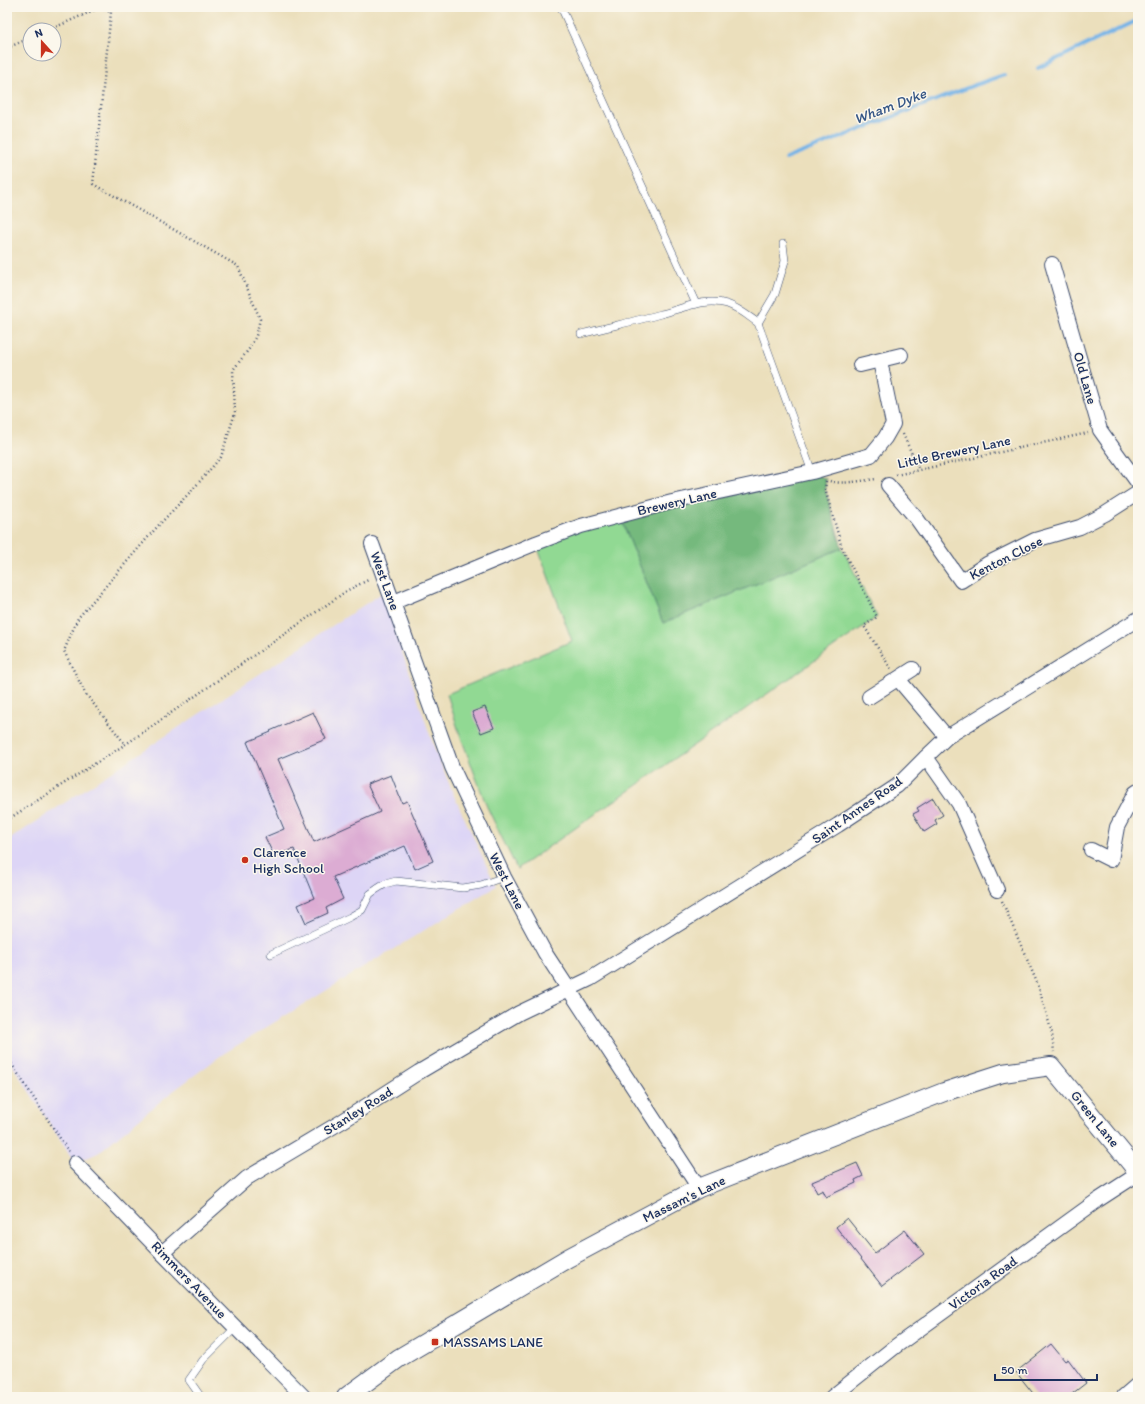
<svg xmlns="http://www.w3.org/2000/svg" width="1145" height="1404" viewBox="0 0 1145 1404" font-family="Itim,sans-serif">
  <style>
    .built { fill: #ddd5f6 }
    .green { fill: #91d993; stroke: #568478 }
    .forest { fill: #74b97d; stroke: #48746e }
    .lines { fill: none; stroke-linecap: round; stroke-linejoin: round }
    .stream { stroke: #74b3e7; stroke-width: 4 }
    .building { fill: #dcacd3 }
    .service-casing { stroke: #3a496c; stroke-width: 8 }
    .minor-casing { stroke: #3a496c; stroke-width: 16 }
    .tertiary-casing { stroke: #3a496c; stroke-width: 20 }
    .path { stroke: #3a496c; stroke-width: 2.5; stroke-dasharray: 1 3; stroke-linecap: butt }
    .service { stroke: #fff; stroke-width: 7 }
    .minor { stroke: #fff; stroke-width: 14 }
    .tertiary { stroke: #fff; stroke-width: 18 }
    .poi-dot { fill: #c8321e; stroke: #fbf7ec; stroke-width: 1.5 }
    .labels { text-anchor: middle; dominant-baseline: central; stroke-width: 3; stroke-linejoin: round; paint-order: stroke }
    .street-label { font-size: 14px; fill: #1b2f5e; stroke: #fbf7ec }
    .poi-label { font-size: 14px; fill: #1b2f5e; stroke: #fbf7ec; text-anchor: start }
    .water-label { font-size: 15px; font-style: italic; fill: #365787; stroke: #fbf7ec }
  </style>
  <rect width="100%" height="100%" fill="#fbf7ec"/>
  <filter id="ink" filterUnits="userSpaceOnUse"><feTurbulence type="fractalNoise" baseFrequency=".025" numOctaves="2"/><feDisplacementMap in="SourceGraphic" scale="8" xChannelSelector="R" yChannelSelector="G"/><feConvolveMatrix kernelMatrix="1 2 1 2 8 2 1 2 1" color-interpolation-filters="sRGB"/></filter>
  <filter id="wash" filterUnits="userSpaceOnUse"><feTurbulence type="fractalNoise" baseFrequency=".012" numOctaves="4" result="noise"/><feDisplacementMap in="SourceGraphic" scale="16" xChannelSelector="R" yChannelSelector="G"/><feGaussianBlur stdDeviation="0.9" result="paint"/><feColorMatrix in="noise" values="0 0 0 0 0 0 0 0 0 0 0 0 0 0 0 0 0 1.4 0 .05"/><feComposite in="paint" operator="in"/></filter>
  <g filter="url(#wash)">
    <rect width="100%" height="100%" fill="#ebdfbc"/>
    <!-- built -->
    <path class="built" d="M382,593L435,750L455,798L496,886L223,1054L168,1095L98,1153L75,1163L7,1057V841Z"/>
    <!-- green -->
    <path class="green" d="M620,516L663,623L842,548L877,617L517,869L487,807L459,732L447,694L572,641L536,543Z"/>
    <!-- forest -->
    <path class="forest" d="M812,472L826,479L825,489L842,548L663,623L620,516Z"/>
    <g class="lines">
      <!-- stream -->
      <g class="stream">
        <path d="M1038,68L1138,20"/>
        <path d="M785,159L972,86L1004,75"/>
      </g>
    </g>
    <g id="blocks">
      <!-- building -->
      <g class="building">
        <path d="M485,707L494,728L481,733L472,712Z"/>
        <path d="M313,712L326,739L278,759L314,842L380,812L367,784L391,775L402,803L407,801L433,861L415,869L405,846L333,877L343,899L326,908L328,913L306,923L298,905L314,898L294,849L274,856L265,837L284,829L247,742L271,732L270,731Z"/>
        <path d="M933,798L943,815L935,820L937,824L924,832L913,814L919,811L917,808Z"/>
        <path d="M857,1163L863,1176L855,1180L856,1183L826,1197L823,1190L817,1193L812,1182Z"/>
        <path d="M847,1218L875,1253L905,1230L924,1254L882,1286L836,1227Z"/>
        <path d="M1051,1344L1065,1361L1068,1359L1086,1383L1068,1397H1036L1016,1372Z"/>
      </g>
    </g>
  </g>
  <g filter="url(#ink)">
    <use href="#blocks" fill-opacity="0" stroke="#3a496c" stroke-width="1"/>
    <g class="lines">
      <defs>
        <g id="service">
          <path d="M561,7L696,304"/>
          <path d="M758,323L775,294L785,261L783,244"/>
          <path d="M581,334C608,327 635,321 661,314C682,309 705,297 727,304C739,308 748,316 758,323L812,472"/>
          <path d="M271,954L350,917L362,910L370,894L377,889L385,884L396,881L463,888L481,885L504,877"/>
          <path d="M201,1397L189,1380L203,1360L235,1328"/>
        </g>
        <g id="minor">
          <path d="M1052,264L1100,430L1138,483"/>
          <path d="M860,365L901,355"/>
          <path d="M888,485L917,519L961,581L987,564L1035,540L1080,527L1105,514L1138,493"/>
          <path d="M372,544L452,767L504,877L545,953L699,1188"/>
          <path d="M394,602L536,543L581,526L672,502L812,472L871,455L885,438L893,424L880,361"/>
          <path d="M898,679L947,737"/>
          <path d="M869,697L913,669"/>
          <path d="M926,757L959,804L997,890"/>
          <path d="M1091,850L1111,860L1117,827L1135,793L1138,791"/>
          <path d="M75,1163L162,1253L304,1397"/>
          <path d="M162,1253L247,1178L341,1122L419,1072L519,1013L590,979L838,825L897,786L926,757L947,737L1138,619"/>
          <path d="M832,1397L896,1346L1098,1200L1138,1174"/>
          <path d="M1123,1397L1138,1384"/>
        </g>
        <path id="tertiary" d="M346,1397L399,1358L568,1258L699,1188L944,1092L1003,1073L1051,1066L1138,1172"/>
      </defs>
      <!-- service casing -->
      <use href="#service" class="service-casing"/>
      <!-- minor casing -->
      <use href="#minor" class="minor-casing"/>
      <!-- tertiary casing -->
      <use href="#tertiary" class="tertiary-casing"/>
      <!-- path -->
      <g class="path">
        <path d="M49,30L99,8L111,12L93,184L238,266L260,319L256,336L249,349L233,370L235,413L221,457L194,488L157,527L78,618L64,651L85,693L125,744"/>
        <path d="M7,48L30,38"/>
        <path d="M903,434L919,470"/>
        <path d="M896,475L1088,433"/>
        <path d="M826,481L825,489L842,548L877,617L864,626L891,669"/>
        <path d="M830,481C841,485 865,480 877,479"/>
        <path d="M7,820L132,740L348,590L370,579"/>
        <path d="M1002,901L1038,985L1052,1033L1054,1052"/>
        <path d="M7,1057L69,1152"/>
      </g>
      <!-- service -->
      <use href="#service" class="service"/>
      <!-- minor -->
      <use href="#minor" class="minor"/>
      <!-- tertiary -->
      <use href="#tertiary" class="tertiary"/>
    </g>
  </g>
  <!-- markers -->
  <g class="poi-dot">
    <circle cx="245" cy="860" r="4"/>
    <rect x="431" y="1338" width="8" height="8" rx="2"/>
  </g>
  <g class="labels">
    <!-- street labels -->
    <g class="street-label">
      <text transform="translate(1085 378) rotate(74)">Old Lane</text>
      <text transform="translate(954 452) rotate(-12)">Little Brewery Lane</text>
      <text transform="translate(677 502) rotate(-13)">Brewery Lane</text>
      <text transform="translate(1006 558) rotate(-27)">Kenton Close</text>
      <text transform="translate(385 581) rotate(70)">West Lane</text>
      <text transform="translate(857 810) rotate(-35)">Saint Annes Road</text>
      <text transform="translate(507 881) rotate(63)">West Lane</text>
      <text transform="translate(358 1111) rotate(-32)">Stanley Road</text>
      <text transform="translate(1095 1119) rotate(51)">Green Lane</text>
      <text transform="translate(684 1199) rotate(-26)">Massam's Lane</text>
      <text transform="translate(189 1280) rotate(46)">Rimmers Avenue</text>
      <text transform="translate(983 1283) rotate(-36)">Victoria Road</text>
    </g>
    <!-- poi labels -->
    <g class="poi-label">
      <text x="253" y="852">Clarence<tspan x="253" dy="16">High School</tspan></text>
      <text x="443" y="1342">MASSAMS LANE</text>
    </g>
    <!-- water labels -->
    <g class="water-label">
      <text transform="translate(890 106) rotate(-21)">Wham Dyke</text>
    </g>
  </g>
  <!-- margin -->
  <rect width="1145" height="1404" fill="none" stroke="#fbf7ec" stroke-width="24"/>
  <!-- north arrow -->
  <g transform="translate(42 42) rotate(339)"><circle r="19" fill="#fbf7ec" stroke="#a1a7b3"/>
  <path d="M0-3L7 15L0 10L-7 15Z" fill="#c8321e"/>
  <text y="-6" font-size="11" font-weight="bold" text-anchor="middle" fill="#1b2f5e">N</text>
  </g>
  <!-- scale -->
  <path d="M995 1374v6h102v-6" fill="none" stroke="#1b2f5e" stroke-width="2"/>
  <text x="1001" y="1374" font-size="12" fill="#1b2f5e" stroke="#fbf7ec" stroke-width="3" paint-order="stroke">50 m</text>
</svg>
